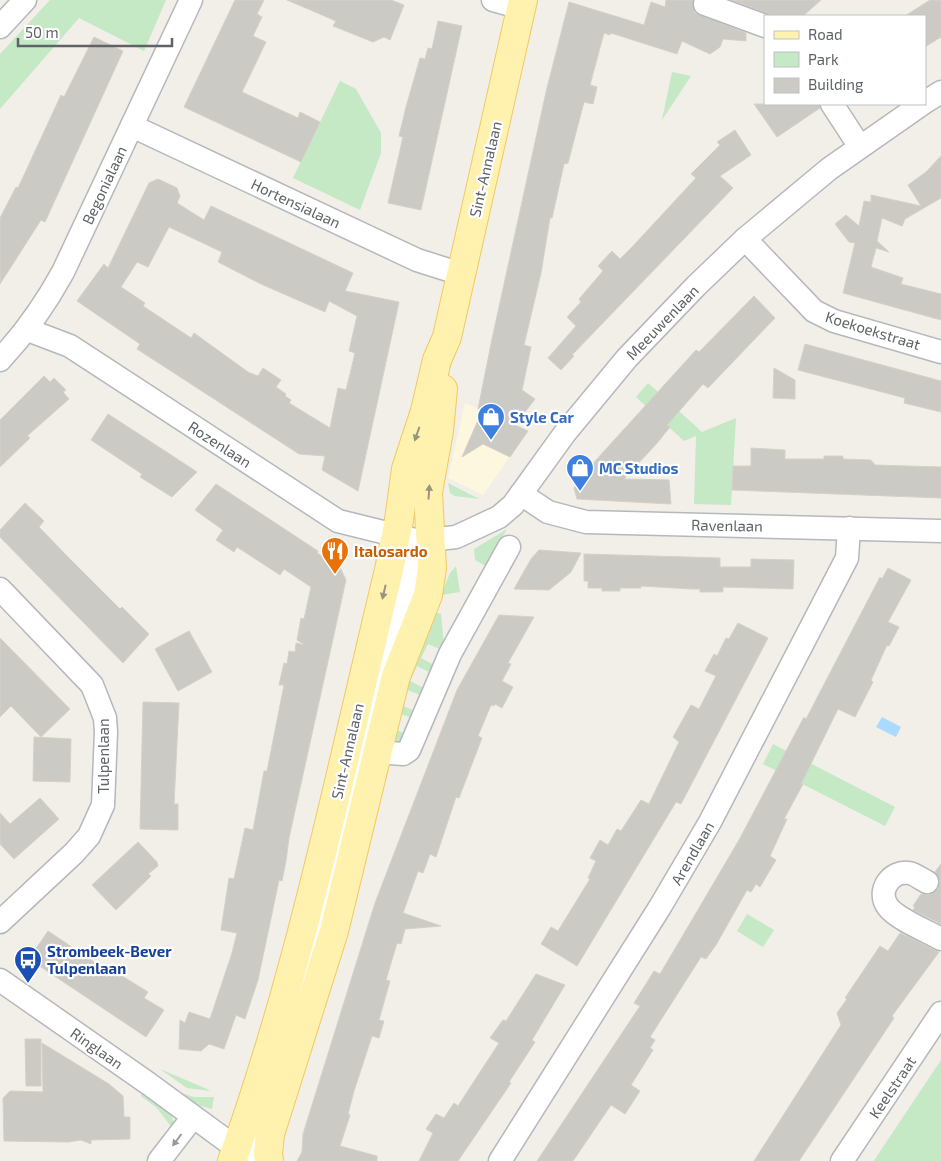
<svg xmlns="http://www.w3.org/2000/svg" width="941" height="1161" viewBox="0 0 941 1161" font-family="'Exo 2',sans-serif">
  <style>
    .commercial { fill: #fef7e0 }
    .green { fill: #c5e8c5 }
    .water { fill: #aadaff }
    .building { fill: #cccac5; stroke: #d6d1c6; fill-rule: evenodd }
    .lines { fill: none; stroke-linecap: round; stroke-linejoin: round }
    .minor-casing { stroke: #b5b8bc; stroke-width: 25 }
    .major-casing { stroke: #f2c960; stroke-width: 30 }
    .minor { stroke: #fff; stroke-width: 22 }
    .major { stroke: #fff2af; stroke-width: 28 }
    .oneway { fill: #979581 }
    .oneway2 { fill: #979a9d }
    .labels { text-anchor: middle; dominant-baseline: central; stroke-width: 4.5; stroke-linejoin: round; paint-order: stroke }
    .street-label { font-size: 15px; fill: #5f6368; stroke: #fff }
    .shop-label { font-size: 15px; font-weight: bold; fill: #366cbe; stroke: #fff; text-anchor: start }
    .food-label { font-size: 15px; font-weight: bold; fill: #c56008; stroke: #fff; text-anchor: start }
    .transit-label { font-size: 15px; font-weight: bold; fill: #164399; stroke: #fff; text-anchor: start }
  </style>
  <rect width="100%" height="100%" fill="#f1efe8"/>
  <!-- commercial -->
  <path class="commercial" d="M465,403L528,431L483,495L448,478Z"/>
  <!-- green -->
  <g class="green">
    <path d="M50,0H166L144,51L79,18L0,109V54Z"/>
    <path d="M672,72L691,76L662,120Z"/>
    <path d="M340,81L356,89L381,133V153L360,210L293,178Z"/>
    <path d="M648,383L702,432L736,418L731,505L694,504L696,436L684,441L636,397Z"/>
    <path d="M448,483L479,499L455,496L450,493Z"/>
    <path d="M507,529L486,566L475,560L474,549Z"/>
    <path d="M456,566L460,592L441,595L450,573Z"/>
    <path d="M434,612L441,614L444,646L442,650L428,644L421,658L434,665L431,673L417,666L410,681L424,688L421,695L407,690L401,705L415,711L412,718L398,713L392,728L406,734L400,747L386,741Z"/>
    <path d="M773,744L895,807L885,826L763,764Z"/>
    <path d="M747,914L774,930L763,947L737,931Z"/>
    <path d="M941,1060V1161H874L875,1159Z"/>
    <path d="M160,1069L207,1089L210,1091L187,1088Z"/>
    <path d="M143,1092C156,1102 178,1112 173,1129L157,1108L141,1096Z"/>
    <path d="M181,1093L194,1097H214L212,1109L198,1105Z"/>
  </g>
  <!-- water -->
  <path class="water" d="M882,717L901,727L896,737L876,727Z"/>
  <!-- building -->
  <g class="building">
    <path d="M235,0H264L257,14L262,17L253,36L266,42L242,92L298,118L300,112L320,122L301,162L184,107Z"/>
    <path d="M287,0H391L404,5L390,40L384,37L373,42L333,26L336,21Z"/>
    <path d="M666,0H693L695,13L746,33V41L723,39L720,47L710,54L682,41L677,54L611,33L610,35L604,33L590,85L597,87L593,104L584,102L568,163L564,164L552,218H550L541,273L524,345L531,347L522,390L535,399L515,425L528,431L510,457L483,444L462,457L482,411L478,409L492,339L546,92L569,2L644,25L651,2L665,7Z"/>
    <path d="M732,0H821L803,16H774Z"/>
    <path d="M930,0H941V37L925,47V16H905Z"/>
    <path d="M438,21L462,26L421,210L388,203L403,137L399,136L406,107L420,58L425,59L428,48L432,49Z"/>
    <path d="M94,37L123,51L45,222L41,220L0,284V218L16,187L18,188L61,95L64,97Z"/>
    <path d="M754,104H819L820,108L777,137Z"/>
    <path d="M735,130L751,155L720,176L733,188L572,355L574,356L561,370L548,358L576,326L567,317L581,302L579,299L603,271L598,266L612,251L620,259L633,246L696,178L691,174L720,145L717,142Z"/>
    <path d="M941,156V198L905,219L902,226L882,218L877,241L889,252L876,248L871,267L903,278L901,284L941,294V320L843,293L855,243L849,242L835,224L846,215L859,226L864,201L871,202V195L921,206L908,185L926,172Z"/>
    <path d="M158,179L177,188L180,196L177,203L204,220L211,206L353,273L345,291L399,302L358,491L322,470L325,456L299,454L137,349L140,344L77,301L104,264L108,268L149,183ZM169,227L222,252L218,262L261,284L325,312L329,301L357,316L349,351L355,353L350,374L346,390L338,388L330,428L289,403L291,400L285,396L286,394L276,387L281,380L263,368L258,376L248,372L194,333L191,338L143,306L145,303L121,287L137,262L148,267Z"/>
    <path d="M754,296L775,318L708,388L703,384L667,425L670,427L658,442L624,479L669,480L671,504L577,499L574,488L596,460L696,350L699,352Z"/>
    <path d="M805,344L941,381V412L904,403L905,398L798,370Z"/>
    <path d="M774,368L795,380V399L773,398Z"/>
    <path d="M44,376L50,382L54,378L66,390L63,392L69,399L27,436L30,438L0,467V420Z"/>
    <path d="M108,414L165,451L197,472L172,497L140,477L142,474L91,440Z"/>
    <path d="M751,448L785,450V459H824V456H843V459L871,460L875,465L941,467V498L732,490L733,466H751Z"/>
    <path d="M216,484L318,551L317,553L340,567L346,580L289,838L286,861L282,881L279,880L258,980L245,1019L236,1015L224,1049L209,1044L201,1051L179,1049L180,1020L185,1023L189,1012L210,1019L232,953L237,933L221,930L229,878L234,879L245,828L253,830L264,771H267L284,685H279L284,663L287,664L289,651L295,652L296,643L305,645L297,640L301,618L304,619L311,587L284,569L280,575L237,547L234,552L216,540L223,530L195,510Z"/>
    <path d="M25,503L44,521L39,527L67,556L120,609L122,607L149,634L123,663L0,537V530Z"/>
    <path d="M539,550L581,553L571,572L549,590L514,589L531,559Z"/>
    <path d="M584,554L720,558V567H751V559L794,560L793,589L723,587V592H700V589H692L641,586V588H620V591H602V588H588V581H584Z"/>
    <path d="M888,568L911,580L888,622L899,627L889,646L887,645L871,680L873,682L855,717L838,709L801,784H803L784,819H787L770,856L776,860L760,887L756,884L751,892L747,890L716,945L706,959L701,957L650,1037L655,1040L650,1048L653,1050L631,1085L640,1091L625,1114L611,1105L573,1161H537L640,1006L634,1003L654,971L660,974L689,925L739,840L804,717L806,719L880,577L882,579Z"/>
    <path d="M499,615L534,617L508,663L511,664L502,681L513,687L502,708L495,704L494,706L491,705L478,736L482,738L459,798L456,797L436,857L430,854L423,873L418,871L403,913L441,926L405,929L401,944L397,943L386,980L390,981L379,1020L384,1021L379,1038L372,1036L354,1091L348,1114L350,1115L340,1146L377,1156V1161H297L302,1152L303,1134L375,903L457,690Z"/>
    <path d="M738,623L768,638L681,804L676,802L577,966L541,944L551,927L558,931L590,879L588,878L596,861L590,858L600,840L608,845L617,829L621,831L641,800L649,804L679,742L673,737L691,705L699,709L716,676L705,671L714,654L717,656L726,638L729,639Z"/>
    <path d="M189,631L212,672L178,691L155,649Z"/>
    <path d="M0,638L70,709L41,737L11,706L0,717Z"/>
    <path d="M143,702L179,703L174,804H178V830L140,829Z"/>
    <path d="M34,737L71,739L70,782L33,781Z"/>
    <path d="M40,798L59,819L14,859L0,844V813L10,824Z"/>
    <path d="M138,842L157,862L158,866L148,874L151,876L116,910L92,885Z"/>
    <path d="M941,864V924L913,910L915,907L913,906L921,894L928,895L938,889L940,881L935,872Z"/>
    <path d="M48,931L112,974L114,971L148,992L144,998L164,1010L146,1037L29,959Z"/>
    <path d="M900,933L939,952L892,1016L894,1018L799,1161H754L841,1025L837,1013L847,999L845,998L880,946L888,951Z"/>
    <path d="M536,974L565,985L532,1040L535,1042L509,1082L511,1083L458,1161H419L433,1133L426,1129L436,1114L444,1118L454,1103L458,1106L499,1043L490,1038L503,1020L506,1021Z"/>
    <path d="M25,1039H41V1086H26Z"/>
    <path d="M42,1043L109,1084L123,1096L124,1117H130V1139L91,1140V1144L81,1140L68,1142L4,1141L3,1098L10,1091L43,1092Z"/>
  </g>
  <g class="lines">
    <defs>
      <g id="minor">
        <path d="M493,0L521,8"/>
        <path d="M705,4L765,26"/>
        <path d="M0,27L25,0"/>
        <path d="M925,102L941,92"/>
        <path d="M832,104L860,147"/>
        <path d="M132,126L417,260L461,274"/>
        <path d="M745,239L814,311L834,321L941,352"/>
        <path d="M28,330L70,346L338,521L419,541L456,537L499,517L513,505L565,433L627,358L696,286L745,239L829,169L922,104"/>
        <path d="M0,360C26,332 45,305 63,272L191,0"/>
        <path d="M521,494L548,512L586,522L941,531"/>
        <path d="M0,589L92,685L105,718L106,732L103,805L89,836L74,853L0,922"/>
        <path d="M376,752L403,754L409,750L450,654L509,547"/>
        <path d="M927,882C921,879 915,874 909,873C891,870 876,891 888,907C897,919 927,931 941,939"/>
        <path d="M0,980L149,1084L250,1158"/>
        <path d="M296,1009C339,853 372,695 419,541"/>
        <path d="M159,1161L193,1117"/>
        <path d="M253,1161L263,1126"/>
        <path d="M500,1161L660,907L710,822L847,558L849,528"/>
        <path d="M842,1161L941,1013"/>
      </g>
      <g id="major">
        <path d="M232,1161C301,969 341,768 389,570L399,520L406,469L425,411L437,360L447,337L523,0"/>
        <path d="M269,1161L268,1153L270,1134L334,931L396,676L428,595L432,568L428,492L439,431L443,389"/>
      </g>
    </defs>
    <!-- minor casing -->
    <use href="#minor" class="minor-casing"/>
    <!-- major casing -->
    <use href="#major" class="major-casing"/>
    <!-- minor -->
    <use href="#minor" class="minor"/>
    <!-- major -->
    <use href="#major" class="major"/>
  </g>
  <!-- one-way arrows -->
  <defs><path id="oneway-solid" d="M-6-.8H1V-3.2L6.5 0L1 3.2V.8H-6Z" transform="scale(1.25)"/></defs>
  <g class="oneway">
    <use href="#oneway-solid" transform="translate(417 434) rotate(109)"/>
    <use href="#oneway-solid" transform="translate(429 492) rotate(-86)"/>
    <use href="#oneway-solid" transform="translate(384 592) rotate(103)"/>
  </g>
  <use class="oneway2" href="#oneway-solid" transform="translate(177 1140) rotate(127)"/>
  <!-- icons -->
  <defs>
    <symbol id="shop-pin" viewBox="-11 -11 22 30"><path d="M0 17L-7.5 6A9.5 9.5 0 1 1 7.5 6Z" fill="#3f7fe0" stroke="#fff"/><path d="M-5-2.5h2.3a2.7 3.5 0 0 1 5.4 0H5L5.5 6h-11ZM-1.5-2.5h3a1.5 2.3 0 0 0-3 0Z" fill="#fff"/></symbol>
    <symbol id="restaurant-pin" viewBox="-11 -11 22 30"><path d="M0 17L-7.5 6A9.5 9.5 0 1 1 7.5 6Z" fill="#e8710a" stroke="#fff"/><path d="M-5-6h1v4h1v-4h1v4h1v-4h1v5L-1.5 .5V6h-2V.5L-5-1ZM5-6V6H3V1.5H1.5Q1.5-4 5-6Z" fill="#fff"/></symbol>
    <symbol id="bus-pin" viewBox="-11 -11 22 30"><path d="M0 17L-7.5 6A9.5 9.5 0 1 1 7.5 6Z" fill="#1a4fb4" stroke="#fff"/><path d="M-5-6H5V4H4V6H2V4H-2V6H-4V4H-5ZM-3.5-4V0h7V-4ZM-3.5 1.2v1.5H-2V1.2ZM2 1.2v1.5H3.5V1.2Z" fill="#fff"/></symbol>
  </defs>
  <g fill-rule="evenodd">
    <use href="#shop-pin" x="475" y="401" width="32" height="43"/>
    <use href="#shop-pin" x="564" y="452" width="32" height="43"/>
    <use href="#restaurant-pin" x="319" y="535" width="32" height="43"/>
    <use href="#bus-pin" x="12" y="944" width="32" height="43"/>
  </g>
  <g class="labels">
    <!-- street labels -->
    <g class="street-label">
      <text transform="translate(485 169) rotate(-77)">Sint-Annalaan</text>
      <text transform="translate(104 185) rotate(-65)">Begonialaan</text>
      <text transform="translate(296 203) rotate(25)">Hortensialaan</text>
      <text transform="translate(662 322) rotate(-46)">Meeuwenlaan</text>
      <text transform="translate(873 330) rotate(17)">Koekoekstraat</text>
      <text transform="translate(220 444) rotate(33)">Rozenlaan</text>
      <text transform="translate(727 525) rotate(1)">Ravenlaan</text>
      <text transform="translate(347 751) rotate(-77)">Sint-Annalaan</text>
      <text transform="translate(103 756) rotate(-90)">Tulpenlaan</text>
      <text transform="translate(692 853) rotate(-60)">Arendlaan</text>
      <text transform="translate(97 1048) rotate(35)">Ringlaan</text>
      <text transform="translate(892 1087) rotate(-56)">Keelstraat</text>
    </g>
    <!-- shop labels -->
    <g class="shop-label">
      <text x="510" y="417">Style Car</text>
      <text x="599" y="468">MC Studios</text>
    </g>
    <!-- food labels -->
    <g class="food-label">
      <text x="354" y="551">Italosardo</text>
    </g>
    <!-- transit labels -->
    <g class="transit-label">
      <text x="47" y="951">Strombeek-Bever<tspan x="47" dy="17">Tulpenlaan</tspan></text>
    </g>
  </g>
  <!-- legend -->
  <rect x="764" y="15" width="162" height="90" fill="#ffffff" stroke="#bfc1c3"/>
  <rect x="774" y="31" width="25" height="8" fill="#fff2af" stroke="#bfc1c3"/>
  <text x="808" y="40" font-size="15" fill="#5f6368">Road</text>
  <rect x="774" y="52" width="25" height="15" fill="#c5e8c5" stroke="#bfc1c3"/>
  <text x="808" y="65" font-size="15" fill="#5f6368">Park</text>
  <rect x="774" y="78" width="25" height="15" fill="#cccac5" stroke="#bfc1c3"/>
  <text x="808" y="90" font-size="15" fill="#5f6368">Building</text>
  <!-- scale -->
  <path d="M18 38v8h154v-8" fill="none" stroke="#5f6368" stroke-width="2.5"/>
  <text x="25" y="38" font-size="15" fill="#5f6368" stroke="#ffffff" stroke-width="4" paint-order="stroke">50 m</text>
</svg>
